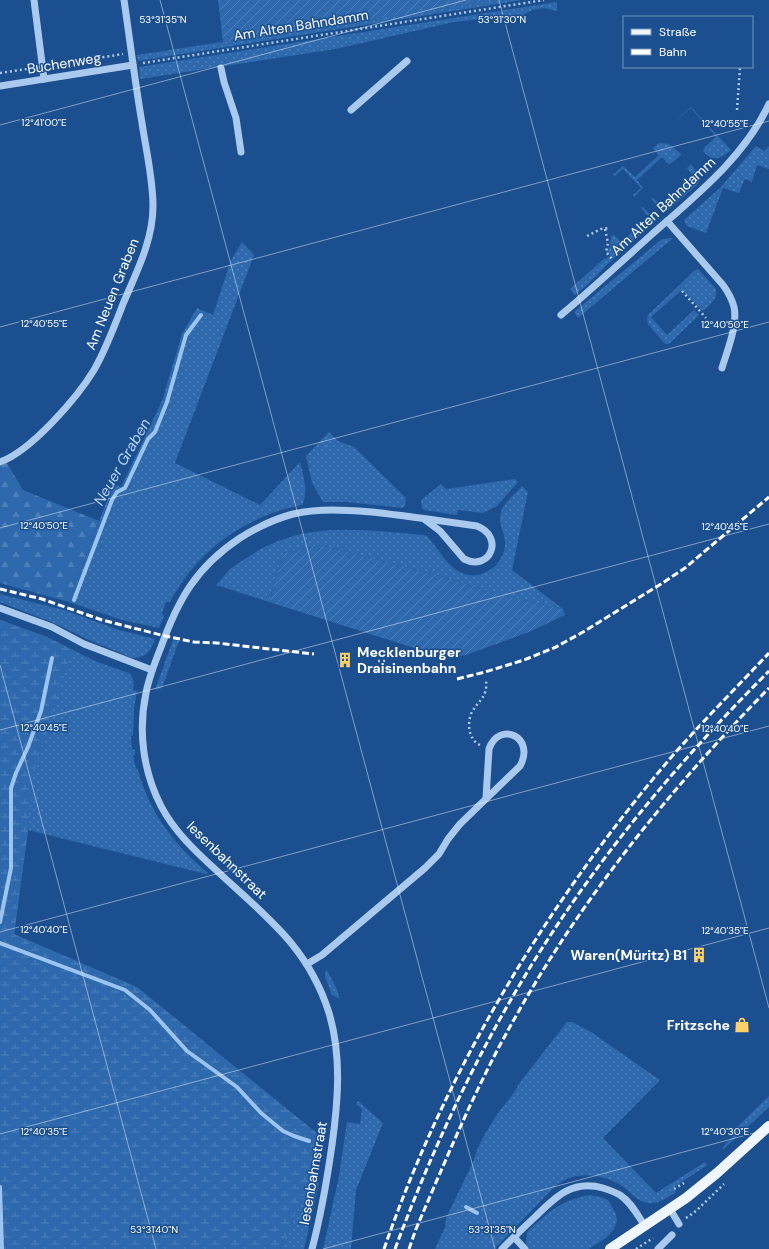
<svg xmlns="http://www.w3.org/2000/svg" width="769" height="1249" viewBox="0 0 769 1249" font-family="'DM Sans',sans-serif">
  <style>
    .grass { fill: url(#grass-dots) }
    .forest { fill: url(#forest-firs) }
    .wetland { fill: url(#wetland-marsh) }
    .garden { fill: url(#garden-furrows) }
    .lines { fill: none; stroke-linecap: round; stroke-linejoin: round }
    .stream { stroke: #9cc4f0; stroke-width: 4 }
    .path { stroke: #a9c9ee; stroke-width: 2.5; stroke-dasharray: 2 3; stroke-linecap: butt }
    .minor { stroke: #a9c9ee; stroke-width: 7 }
    .major { stroke: #f0f6ff; stroke-width: 10 }
    .rail { stroke: #fff; stroke-width: 3; stroke-dasharray: 7 3; stroke-linecap: butt }
    .ticks { fill: none; stroke: #fff; stroke-width: 1; stroke-opacity: 0.45 }
    .labels { text-anchor: middle; dominant-baseline: central; stroke-width: 3; stroke-linejoin: round; paint-order: stroke }
    .street-label { font-size: 14px; fill: #fff; stroke: #1b4f8f }
    .poi-label { font-size: 14px; font-weight: bold; fill: #fff; stroke: #1b4f8f; text-anchor: end }
    .water-label { font-size: 15px; font-style: italic; fill: #b5d3f5; stroke: #1b4f8f }
    .ticks-label { font-size: 10px; text-anchor: middle; fill: #fff; stroke: #1b4f8f; stroke-width: 3; stroke-linejoin: round; paint-order: stroke }
  </style>
  <defs>
    <pattern id="grass-dots" width="8" height="8" patternUnits="userSpaceOnUse"><rect width="8" height="8" fill="#2e69ad"/><path d="M2 2h.1M6 6h.1" fill="none" stroke="#4d80b9" stroke-width="1.8" stroke-linecap="round"/></pattern>
    <pattern id="forest-firs" width="22" height="20" patternUnits="userSpaceOnUse"><rect width="22" height="20" fill="#2e69ad"/><path d="M5 1l3.5 6h-7zM16 11l3.5 6h-7z" fill="#4d80b9"/></pattern>
    <pattern id="wetland-marsh" width="20" height="14" patternUnits="userSpaceOnUse"><rect width="20" height="14" fill="#2e69ad"/><path d="M1 5h8M5 5V1M11 12h8M15 12V8" fill="none" stroke="#4d80b9"/></pattern>
    <pattern id="garden-furrows" width="10" height="10" patternUnits="userSpaceOnUse"><rect width="10" height="10" fill="#2e69ad"/><path d="M-1 1l2-2M0 10L10 0M9 11l2-2" fill="none" stroke="#4d80b9"/></pattern>
  </defs>
  <rect width="100%" height="100%" fill="#1b4f8f"/>
  <!-- grass -->
  <g class="grass">
    <path d="M496,0H522L138,61L137,55Z"/>
    <path d="M557,2V11L543,8L532,10L519,17H499L454,22L336,49L140,79L139,67Z"/>
    <path d="M691,107L731,150C721,158 713,163 703,151L705,147L716,137L691,108L675,121Z"/>
    <path d="M659,143L669,144L680,153L681,155L669,165L662,157L637,180L643,188L634,197L633,195L641,188L623,169L615,176L613,175L623,166L635,177L659,155L653,148Z"/>
    <path d="M756,146L765,151L769,146V169L757,165L752,182L745,179L739,193L723,188L706,233L687,226L684,220L721,187Z"/>
    <path d="M691,164L698,174L699,183L667,211L663,212L651,199L653,198L661,206L694,177L687,168Z"/>
    <path d="M643,207C647,212 656,217 652,224L613,259L607,252L610,247L611,236L614,235L621,242L649,217L641,208Z"/>
    <path d="M673,238L578,318L574,312L662,239Z"/>
    <path d="M242,242L254,255L175,463L260,505L300,462C303,474 309,493 302,505C255,514 210,541 183,581C178,588 174,595 170,602H166L162,613L164,616L159,628L122,620L69,602L113,484L121,487L162,401L182,334L197,308L213,315L231,260Z"/>
    <path d="M608,257L612,260C599,272 589,285 575,295L570,289L605,258L606,259Z"/>
    <path d="M698,269L716,289C718,299 710,305 703,311L682,290L651,317L667,335L694,310L699,315L669,344H665L648,324L647,320L648,315L694,271Z"/>
    <path d="M329,432L338,441L354,447L406,498L405,506L402,508L347,502H323L312,483L306,456Z"/>
    <path d="M515,479L518,482L497,506L483,513L458,510L457,515L424,510L422,508L421,500L441,484L446,489Z"/>
    <path d="M522,486L528,492L512,570L563,609L497,594L444,577L321,545L283,553L269,602L216,585C221,580 225,574 230,569C235,565 240,562 245,559C302,519 360,530 424,535L427,536C436,546 447,565 458,571C478,583 503,568 505,545C506,532 496,524 502,509C506,501 516,493 522,486Z"/>
    <path d="M0,594L64,610L119,630L155,639C150,652 148,657 132,658L87,639L54,623L0,602Z"/>
    <path d="M0,620L47,637L95,661L129,673C134,678 134,683 133,690L137,691L134,708L133,735L131,736L132,749L135,750V755L133,756L136,768L138,770C150,814 173,843 208,873L206,874L28,830L14,934Z"/>
    <path d="M173,640L179,641L162,688L155,690Z"/>
    <path d="M326,969L335,985L340,999L332,995L325,977Z"/>
    <path d="M567,1022H572L591,1032L660,1080L603,1138L656,1193L705,1162L707,1165L673,1188L676,1192C668,1197 660,1203 651,1203C639,1203 633,1195 625,1188C610,1177 585,1171 567,1179C555,1184 546,1196 537,1205C523,1220 509,1234 494,1249H435L445,1227L446,1218L474,1160C477,1145 495,1116 506,1103C510,1097 515,1093 518,1085Z"/>
    <path d="M769,1096V1107L724,1149L722,1148L733,1136L731,1133Z"/>
    <path d="M358,1101L383,1123L356,1190L351,1249H323L339,1176L347,1122L360,1124L362,1109L356,1104Z"/>
    <path d="M314,1171L317,1177L316,1182L319,1183L304,1249H280Z"/>
    <path d="M590,1195L601,1197L608,1200L616,1214L617,1221L614,1229L607,1237L589,1249H529L526,1244L527,1232C548,1213 560,1200 590,1195Z"/>
  </g>
  <!-- forest -->
  <path class="forest" d="M7,463L23,490L99,521L69,602L0,583V465Z"/>
  <!-- wetland -->
  <path class="wetland" d="M0,620L47,637L72,650L32,777L28,830L14,934L137,987L318,1134L314,1171L280,1249H0Z"/>
  <!-- garden -->
  <g class="garden">
    <path d="M218,0H496L223,42Z"/>
    <path d="M321,545L444,577L497,594L563,609L565,615L529,632L466,655L455,657L424,651L269,602L283,553Z"/>
  </g>
  <g class="lines">
    <!-- stream -->
    <g class="stream">
      <path d="M74,600L112,500L117,492L125,488L148,439L155,432L167,402L186,335L201,315"/>
      <path d="M0,922L11,868V788L16,773L28,747L41,711L52,658"/>
      <path d="M0,943L125,990L150,1010L187,1051L237,1087L261,1113L283,1131L294,1136L309,1141"/>
      <path d="M0,1187L2,1249"/>
      <path d="M466,1207L477,1213"/>
    </g>
    <!-- path -->
    <g class="path">
      <path d="M143,63L544,0"/>
      <path d="M53,65L123,54"/>
      <path d="M0,73L34,68"/>
      <path d="M737,110L740,67"/>
      <path d="M605,229L608,243L606,252L612,259"/>
      <path d="M587,236L601,229L609,228"/>
      <path d="M682,291L706,318"/>
      <path d="M378,661H387"/>
      <path d="M480,745C469,740 467,725 471,714C477,701 488,698 486,681"/>
      <path d="M674,1189L684,1183"/>
      <path d="M686,1218L696,1211L724,1184"/>
      <path d="M636,1249L653,1238"/>
    </g>
    <!-- minor -->
    <g class="minor">
      <path d="M34,0L44,79"/>
      <path d="M221,68L224,82L236,118L241,152"/>
      <path d="M0,86L133,65"/>
      <path d="M351,110L407,61"/>
      <path d="M667,221L723,285C728,292 732,299 734,307C738,325 727,351 722,368"/>
      <path d="M561,315C591,290 620,263 650,236C694,197 744,158 769,104"/>
      <path d="M0,462C31,451 77,398 94,370C105,351 115,325 123,304C136,273 153,241 153,206C153,179 146,150 142,123C135,82 130,41 124,0"/>
      <path d="M0,608L52,627L84,644L152,670"/>
      <path d="M307,964L322,955L425,868L439,854L448,839L460,824L520,766C536,737 499,720 489,749L486,798"/>
      <path d="M670,1209L679,1224"/>
      <path d="M514,1237L525,1249"/>
      <path d="M312,1249C321,1215 327,1180 332,1145C338,1102 342,1056 329,1013C308,946 265,916 216,870C195,851 174,831 161,806C143,771 138,731 146,693C149,677 155,662 161,647C178,600 196,567 240,538C256,528 274,519 293,514C319,508 345,510 372,512C407,516 442,521 477,526C505,537 490,572 464,559L440,531L424,519"/>
      <path d="M502,1249C513,1238 524,1227 535,1217C555,1197 573,1179 603,1188C609,1190 615,1192 620,1195C631,1202 638,1216 645,1226"/>
      <path d="M658,1249L672,1235"/>
    </g>
    <!-- major -->
    <path class="major" d="M610,1249L686,1198L717,1173L769,1126"/>
    <!-- rail -->
    <g class="rail">
      <path d="M0,589L42,599L102,620L165,636L194,642L217,643L314,654"/>
      <path d="M457,679L485,672L524,660L556,647L583,632L661,584L685,568L769,497"/>
      <path d="M384,1249C446,1070 546,905 668,761C700,724 735,689 769,653"/>
      <path d="M395,1249C443,1120 504,997 585,885C640,808 702,738 769,671"/>
      <path d="M409,1249L416,1229C447,1157 477,1084 516,1016C584,895 672,787 769,688"/>
    </g>
  </g>
  <!-- ticks -->
  <path class="ticks" d="M160,0L495,1249M499,0L769,1008M0,125L466,0M0,327L769,121M0,528L769,322M0,665L156,1249M0,730L769,524M0,932L769,726M0,1134L769,928M323,1249L769,1129"/>
  <!-- icons -->
  <defs>
    <symbol id="building-bare" viewBox="-9 -9 18 18"><path d="M-4-6H4V6H1V3H-1V6H-4ZM-2.5-4.3h1.7v1.8h-1.7ZM.8-4.3h1.7v1.8H.8ZM-2.5-1h1.7V.8h-1.7ZM.8-1h1.7V.8H.8Z" fill="#ffd166" stroke="#1b4f8f" stroke-width="2.5" paint-order="stroke"/></symbol>
    <symbol id="shop-bare" viewBox="-9 -9 18 18"><path d="M-5-2.5h2.3a2.7 3.5 0 0 1 5.4 0H5L5.5 6h-11ZM-1.5-2.5h3a1.5 2.3 0 0 0-3 0Z" fill="#ffd166" stroke="#1b4f8f" stroke-width="2.5" paint-order="stroke"/></symbol>
  </defs>
  <g fill-rule="evenodd">
    <use href="#building-bare" x="334" y="649" width="22" height="22"/>
    <use href="#building-bare" x="688" y="944" width="22" height="22"/>
    <use href="#shop-bare" x="731" y="1014" width="22" height="22"/>
  </g>
  <g class="labels">
    <!-- street labels -->
    <g class="street-label">
      <text transform="translate(301 25) rotate(-9)">Am Alten Bahndamm</text>
      <text transform="translate(64 63) rotate(-9)">Buchenweg</text>
      <text transform="translate(663 206) rotate(-43)">Am Alten Bahndamm</text>
      <text transform="translate(112 294) rotate(-68)">Am Neuen Graben</text>
      <text transform="translate(227 860) rotate(44)">Iesenbahnstraat</text>
      <text transform="translate(313 1173) rotate(-80)">Iesenbahnstraat</text>
    </g>
    <!-- poi labels -->
    <g class="poi-label">
      <text x="357" y="652" text-anchor="start">Mecklenburger<tspan x="357" dy="16">Draisinenbahn</tspan></text>
      <text x="687" y="955">Waren(Müritz) B1</text>
      <text x="730" y="1025">Fritzsche</text>
    </g>
    <!-- water labels -->
    <g class="water-label">
      <text transform="translate(122 462) rotate(-60)">Neuer Graben</text>
    </g>
  </g>
  <g class="ticks-label">
    <text x="163" y="23">53°31'35"N</text>
    <text x="502" y="23">53°31'30"N</text>
    <text x="44" y="126">12°41'00"E</text>
    <text x="725" y="127">12°40'55"E</text>
    <text x="44" y="327">12°40'55"E</text>
    <text x="725" y="328">12°40'50"E</text>
    <text x="44" y="529">12°40'50"E</text>
    <text x="725" y="530">12°40'45"E</text>
    <text x="44" y="731">12°40'45"E</text>
    <text x="725" y="732">12°40'40"E</text>
    <text x="44" y="933">12°40'40"E</text>
    <text x="725" y="934">12°40'35"E</text>
    <text x="44" y="1135">12°40'35"E</text>
    <text x="725" y="1135">12°40'30"E</text>
    <text x="154" y="1233">53°31'40"N</text>
    <text x="492" y="1233">53°31'35"N</text>
  </g>
  <!-- legend -->
  <rect x="623" y="16" width="130" height="52" fill="#1b4f8f" stroke="#7695bc"/>
  <rect x="631" y="29" width="20" height="6" fill="#f0f6ff" stroke="#7695bc"/>
  <text x="659" y="36" font-size="12" fill="#ffffff">Straße</text>
  <rect x="631" y="49" width="20" height="6" fill="#ffffff" stroke="#7695bc"/>
  <text x="659" y="56" font-size="12" fill="#ffffff">Bahn</text>
</svg>
